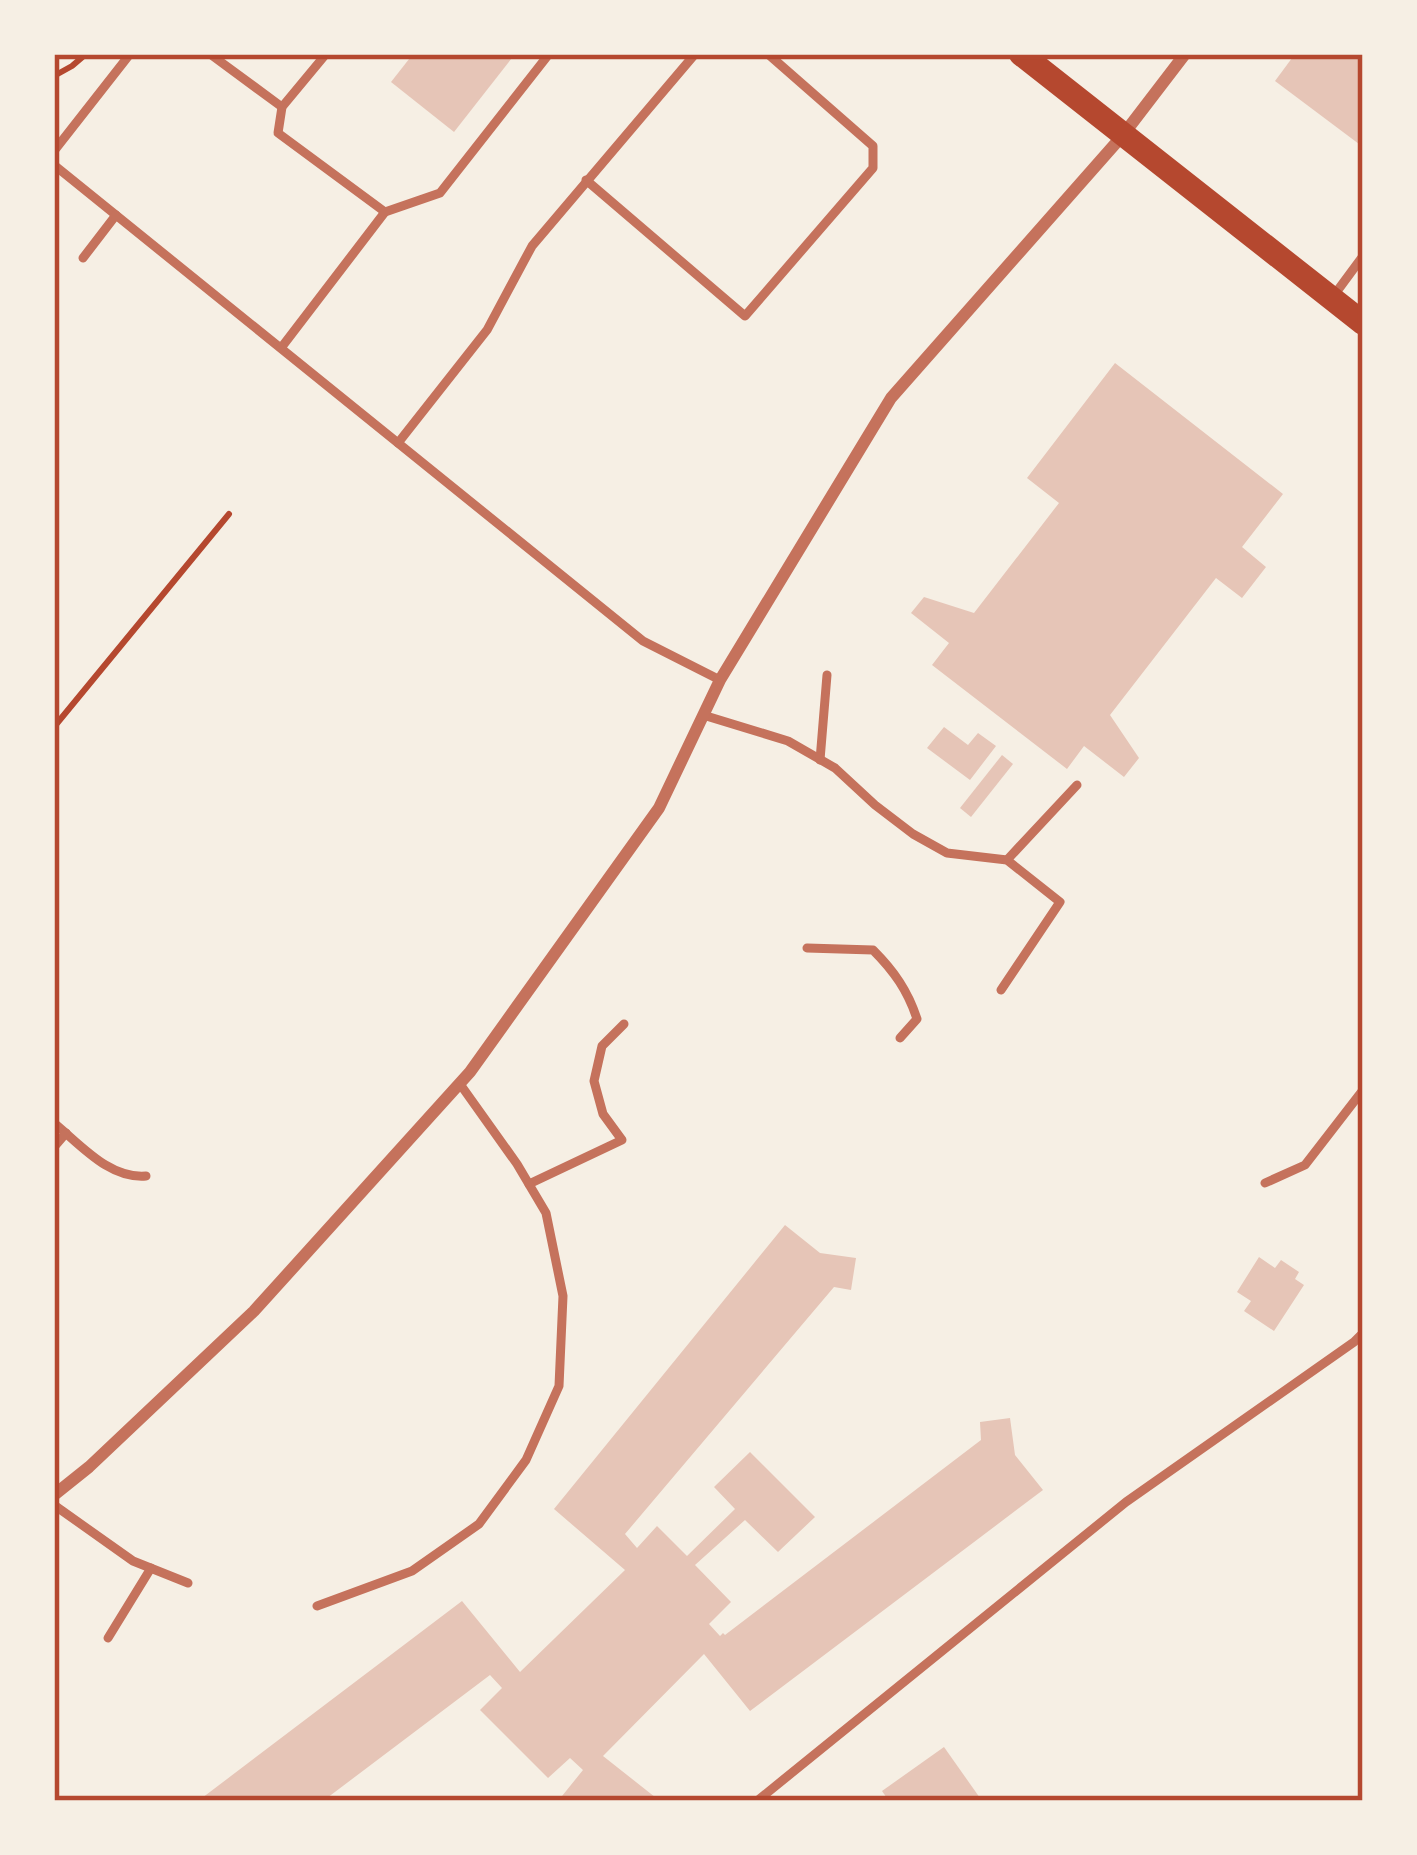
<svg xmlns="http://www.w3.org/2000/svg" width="1417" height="1855" viewBox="0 0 1417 1855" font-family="'Archivo Narrow',sans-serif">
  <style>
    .building { fill: #e6c5b7 }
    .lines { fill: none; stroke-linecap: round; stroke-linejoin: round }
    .path { stroke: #b5482f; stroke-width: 6 }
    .service { stroke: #c5725c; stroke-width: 9 }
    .minor { stroke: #c5725c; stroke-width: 12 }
    .secondary { stroke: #b5482f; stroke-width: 24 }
    .neatline { fill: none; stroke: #b5482f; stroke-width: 4.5 }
  </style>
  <rect width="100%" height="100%" fill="#f6efe4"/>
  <!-- building -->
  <g class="building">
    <path d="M413,54H515L454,132L391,82Z"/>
    <path d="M1295,54H1363V147L1275,81Z"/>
    <path d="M1115,363L1283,494L1242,547L1266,567L1242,598L1216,578L1110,715L1139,758L1124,777L1084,746L1067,769L932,665L949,643L911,613L924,597L974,613L1059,503L1027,478Z"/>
    <path d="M944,727L968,745L978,733L996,746L970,780L927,748Z"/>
    <path d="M1002,755L1013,764L971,817L960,808Z"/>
    <path d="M785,1225L820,1253L856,1258L851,1290L834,1287L625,1534L637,1548L657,1526L687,1556L735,1509L714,1487L750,1452L815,1517L778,1552L745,1520L695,1565L731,1602L709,1624L720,1636L723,1633L725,1635L981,1440L980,1422L1010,1418L1015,1455L1043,1490L750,1711L704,1654L603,1756L660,1801H558L583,1770L570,1758L548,1778L480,1710L502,1688L490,1675L323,1801H198L462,1601L520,1672L625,1570L554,1509Z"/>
    <path d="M1259,1257L1275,1268L1281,1260L1299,1272L1295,1279L1304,1285L1274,1331L1244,1311L1251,1301L1237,1292Z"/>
    <path d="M944,1747L980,1798L975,1801H889L882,1791Z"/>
  </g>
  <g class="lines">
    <!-- path -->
    <g class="path">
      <path d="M54,76L72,66L86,54"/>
      <path d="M54,727L229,514"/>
    </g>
    <!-- service -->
    <g class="service">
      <path d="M210,54L282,107"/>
      <path d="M326,54L282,107L278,133L385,212"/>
      <path d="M54,151L130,54"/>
      <path d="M54,165L643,641L720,680"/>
      <path d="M586,180L745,316L873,168V146L768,54"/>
      <path d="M83,258L116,215"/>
      <path d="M1332,298L1363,256"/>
      <path d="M281,348L385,212L440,193L549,54"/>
      <path d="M398,443L487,330L532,246L695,54"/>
      <path d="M703,715L788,741L835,768L875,805L913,834L947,853L1007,860L1060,902L1001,990"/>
      <path d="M820,760L827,675"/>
      <path d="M1007,860L1077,785"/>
      <path d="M807,948L873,950C894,971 908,991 917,1019L900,1038"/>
      <path d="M54,1123C81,1145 109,1179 146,1176"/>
      <path d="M54,1147L66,1133"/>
      <path d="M1265,1183L1305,1165L1363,1090"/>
      <path d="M529,1184L622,1140L603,1114L594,1081L602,1046L624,1024"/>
      <path d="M54,1505L133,1561L188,1583"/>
      <path d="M317,1606L412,1571L479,1524L526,1460L559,1386L563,1296L546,1213L517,1164L460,1084"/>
      <path d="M108,1638L151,1568"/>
      <path d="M757,1801L1126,1502L1354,1342L1363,1333"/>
    </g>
    <!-- minor -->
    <path class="minor" d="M54,1495L89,1467L254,1311L470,1072L659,808L720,680L891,398L1123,135L1185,54"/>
    <!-- secondary -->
    <path class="secondary" d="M1021,54L1363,323"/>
  </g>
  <!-- border -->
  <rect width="1417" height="1855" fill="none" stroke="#f6efe4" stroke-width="114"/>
  <rect x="57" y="57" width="1303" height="1741" class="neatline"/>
</svg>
